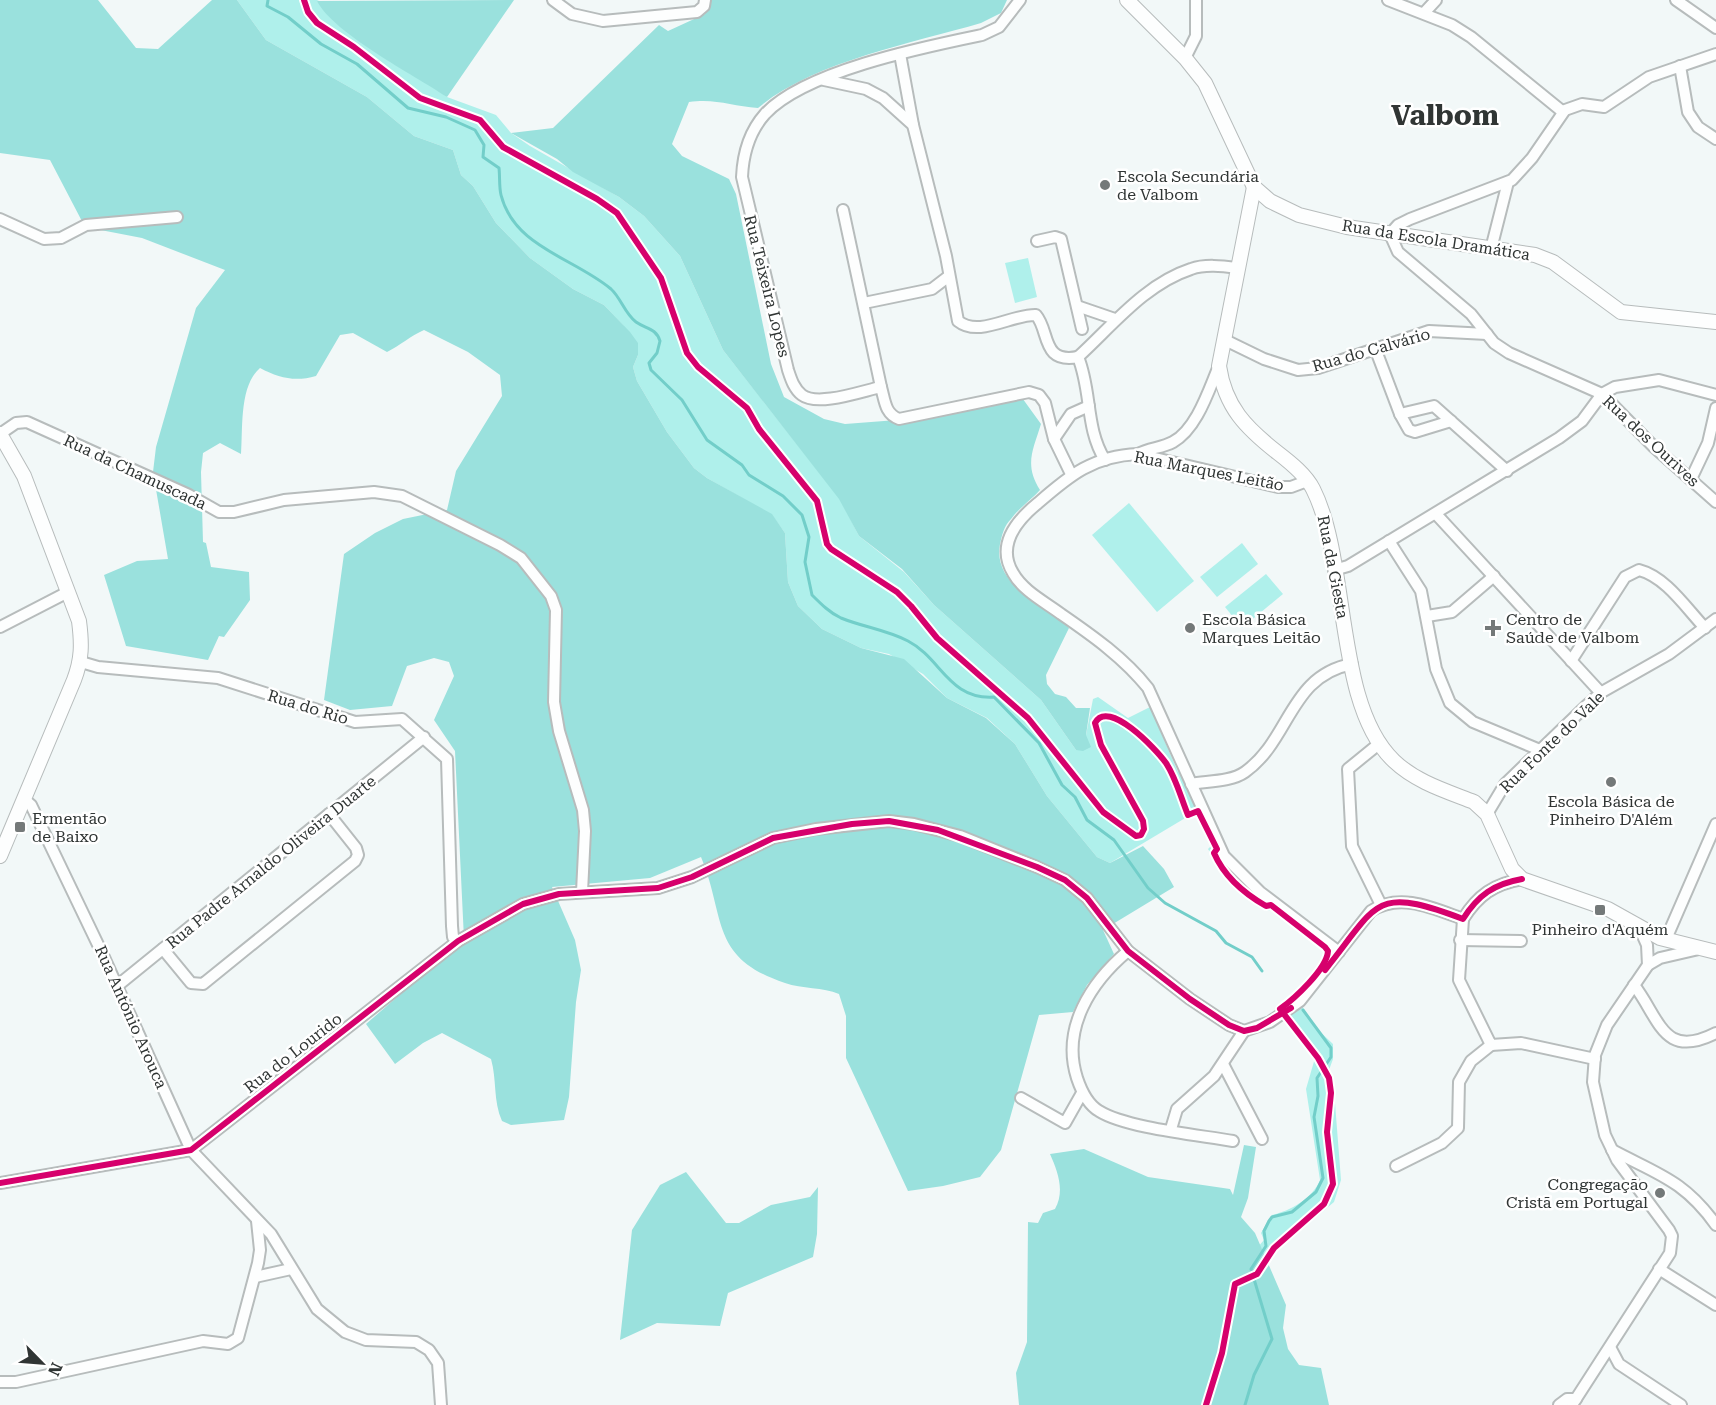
<svg xmlns="http://www.w3.org/2000/svg" width="1716" height="1405" viewBox="0 0 1716 1405" font-family="'Roboto Serif',serif">
  <style>
    .green { fill: #aff0eb }
    .forest { fill: #9ae1dd }
    .lines { fill: none; stroke-linecap: round; stroke-linejoin: round }
    .stream { stroke: #72cec9; stroke-width: 3 }
    .street-casing { stroke: #b7bcbc; stroke-width: 14 }
    .secondary-casing { stroke: #b7bcbc; stroke-width: 16 }
    .street { stroke: #fdfefe; stroke-width: 10 }
    .secondary { stroke: #fdfefe; stroke-width: 14 }
    .cycleway-casing { stroke: #fff; stroke-width: 10 }
    .cycleway { stroke: #d6006c; stroke-width: 6 }
    .poi-dot { fill: #747979; stroke: #fff; stroke-width: 2 }
    .labels { text-anchor: middle; dominant-baseline: central; stroke-width: 5; stroke-linejoin: round; paint-order: stroke }
    .poi-label { font-size: 16px; fill: #303534; stroke: #fff; text-anchor: start }
    .street-label { font-size: 16px; fill: #303534; stroke: #fff }
    .town-label { font-size: 28px; font-weight: bold; fill: #303534; stroke: #fff }
  </style>
  <rect width="100%" height="100%" fill="#f2f8f8"/>
  <!-- green -->
  <g class="green">
    <path d="M237,0H319L317,1L447,97L496,115L511,133L530,146L619,197L644,216L680,256L723,350L840,499L859,536L904,572L934,605L1041,700L1076,750L1086,735L1093,699L1098,697L1128,718L1150,707L1178,772L1187,775L1222,858L1332,952L1298,999L1314,1026L1333,1044V1059L1329,1070L1335,1103L1341,1180L1334,1202L1273,1254L1266,1265L1256,1249L1264,1240L1261,1233L1272,1215C1290,1211 1313,1198 1320,1180L1306,1089L1315,1058L1277,1010L1297,994L1325,959L1323,948L1273,910L1266,911L1225,877L1208,849L1212,845L1197,811L1110,863L1097,857L1047,796L1015,744L987,718L947,698L923,674L889,654L861,648L822,629L798,606L788,582L785,533L772,515L707,478L694,468L667,432L637,381L633,367L638,355L623,325L604,305L573,289L530,258L496,223L473,186L461,175L453,150L414,136L367,97L266,40Z"/>
    <path d="M1028,258L1037,297L1015,303L1005,263Z"/>
    <path d="M1129,503L1194,581L1157,612L1092,535Z"/>
    <path d="M1242,543L1258,564L1217,597L1200,577Z"/>
    <path d="M1266,574L1283,594L1242,628L1225,607Z"/>
  </g>
  <!-- forest -->
  <g class="forest">
    <path d="M0,0H98L136,48L158,49L212,0H237L266,40L367,97L414,136L453,150L461,175L473,186L496,223L530,258L573,289L604,305L630,332L638,343V355L633,367L637,381L667,432L694,468L707,478L772,514L785,533L788,582L798,606L822,629L861,648L904,659L947,698L986,718L1015,744L1047,796L1097,857L1110,863L1143,846L1164,869L1174,887L1103,930L1114,954L1087,985L1073,1012L1039,1015L1001,1150L980,1177L943,1186L908,1191L846,1058V1016L839,994C823,987 802,989 785,983C709,958 726,917 701,857L650,878L552,887L575,940L581,970L576,1002L569,1097L564,1120L511,1125L502,1121C493,1101 497,1080 491,1059L442,1033L423,1043L395,1064L366,1024L464,939L455,751L434,720L454,676L449,662L434,658L407,666L392,706L350,710L324,700L344,554L375,533L403,519L447,510L456,471L502,396L500,375L468,352L424,330C410,336 401,345 387,352L353,333L340,335L316,376C295,382 279,378 260,368C239,386 243,429 241,454L220,443L203,453L201,472L203,542L206,543L211,567L249,572L250,600L224,637L219,636L208,660L126,646L104,575L137,561L168,559L153,472L156,447L196,308L225,270L142,238L85,227L50,160L0,153Z"/>
    <path d="M514,0L447,97C414,75 333,33 317,1Z"/>
    <path d="M707,0H1007L1001,13L981,23C913,43 812,62 758,108C732,106 715,98 689,102L672,144L682,156L729,179L736,194L771,364L784,397L824,419L845,424L910,419L1020,395L1041,424C1033,450 1024,465 1040,490C1031,500 1019,508 1011,519C1004,526 1002,535 1000,544C992,586 1045,604 1069,628L1046,675L1047,684L1055,694L1066,697L1076,708H1090L1086,735L1091,747L1083,751L1076,750L1041,700L934,605L902,569L859,536L839,499L723,350L680,256L644,216L619,197L573,172L557,159L511,133L553,128L659,25L668,31L705,14Z"/>
    <path d="M1244,1145L1256,1147L1248,1198L1241,1217L1255,1233L1286,1305L1283,1328L1288,1349L1299,1365L1321,1368L1329,1405H1019L1016,1373L1027,1342L1028,1222L1038,1223L1043,1213L1055,1209C1065,1191 1058,1172 1050,1154L1084,1149L1148,1177L1230,1189L1233,1195Z"/>
    <path d="M686,1172L726,1223H739L771,1205L810,1197L818,1187L817,1234L813,1257L728,1293L720,1326L657,1323L620,1340L632,1230L660,1185Z"/>
  </g>
  <g class="lines">
    <!-- stream -->
    <g class="stream">
      <path d="M268,0L267,6L288,17L321,44L357,64L408,108L446,117L475,130L484,145L483,157L499,168C500,177 499,187 501,195C514,247 574,258 611,289C621,298 625,314 636,322C646,329 656,328 660,341L657,353L649,363L651,370L682,400L707,440L742,465L749,475L783,496L802,515L809,537L805,562L812,595C821,604 830,613 841,618C863,627 887,630 908,641C941,658 949,700 994,697L1039,743L1062,785L1075,797L1087,820L1114,840L1148,888L1165,903L1216,931L1226,943L1252,957L1262,971"/>
      <path d="M1245,1405L1254,1375L1272,1339L1251,1269L1266,1246L1264,1231L1269,1221L1272,1217L1292,1212L1316,1192L1323,1178L1314,1117L1318,1096L1317,1078L1331,1057V1048L1303,1010"/>
    </g>
    <defs>
      <g id="street">
        <path d="M553,0L572,14L603,21L697,12L704,6L705,0"/>
        <path d="M1020,0L999,27L982,35C924,47 805,71 765,114C749,132 743,154 742,177L788,370C791,379 794,389 802,395C818,407 862,391 881,387C885,401 885,414 899,419L1029,392L1039,395L1045,403L1054,439L1071,474"/>
        <path d="M1388,0L1452,25L1471,37L1563,112"/>
        <path d="M1676,0L1716,28"/>
        <path d="M1424,13L1436,0"/>
        <path d="M900,54L913,125"/>
        <path d="M1716,54L1649,77L1604,107L1582,104L1565,110L1532,158L1512,180L1410,219L1398,225L1390,234L1398,252L1471,314L1494,343L1509,353L1602,394L1654,447L1716,502"/>
        <path d="M1185,58L1196,36V0"/>
        <path d="M1680,66L1688,112L1698,127L1716,139"/>
        <path d="M824,80L866,89L883,98L913,125L946,256L958,321C979,338 1012,314 1036,315C1050,331 1041,364 1078,357"/>
        <path d="M843,210L881,387"/>
        <path d="M0,219L44,239L61,238L86,225L177,217"/>
        <path d="M1037,241L1055,237L1061,239L1082,329"/>
        <path d="M1491,249L1508,182"/>
        <path d="M864,303L932,289L949,276"/>
        <path d="M1077,306L1115,319"/>
        <path d="M1225,340L1264,359L1298,370L1318,368L1429,331L1487,334"/>
        <path d="M1375,348L1400,414L1434,406L1507,471"/>
        <path d="M1400,414L1409,430L1415,432L1451,421"/>
        <path d="M0,434L16,423L27,422L189,495L219,512H234L284,500L374,492L402,496L500,545L521,558L551,596L556,610L554,702L559,731L583,810L585,831L582,892"/>
        <path d="M1054,439L1071,414L1089,406"/>
        <path d="M1138,454C1149,448 1162,448 1173,442C1197,429 1209,389 1219,366"/>
        <path d="M1105,460C1085,428 1092,391 1078,357C1112,326 1145,284 1191,269C1205,264 1222,266 1237,268"/>
        <path d="M1691,479L1708,443L1716,408"/>
        <path d="M1307,481L1291,487H1278L1138,454C1093,456 1070,475 1038,503C1017,520 996,545 1013,573C1023,591 1045,602 1061,614C1093,636 1124,658 1148,688L1224,856L1260,892L1339,952"/>
        <path d="M1436,514L1601,693"/>
        <path d="M1389,541L1421,591L1436,669L1450,703L1473,722L1540,750"/>
        <path d="M1334,570L1348,566L1559,438L1582,421L1602,394L1615,387L1659,380L1716,395"/>
        <path d="M1427,616L1452,612L1494,576"/>
        <path d="M0,627L68,592"/>
        <path d="M1571,661L1625,577L1639,570C1666,577 1686,608 1705,628"/>
        <path d="M81,662L98,667L218,678L355,722L402,719L447,759L452,926L453,937L458,941"/>
        <path d="M1380,743L1348,769L1352,846L1381,905"/>
        <path d="M1191,784C1207,781 1231,782 1245,772C1291,739 1289,676 1352,664"/>
        <path d="M24,799L31,805L102,953L191,1150L271,1234L317,1309L345,1332L366,1340L416,1342L429,1350L438,1363L441,1405"/>
        <path d="M1487,814L1505,784L1586,706L1602,692L1669,654L1716,619"/>
        <path d="M1463,919L1459,980L1491,1045L1521,1043L1595,1059"/>
        <path d="M1639,927L1647,945L1648,965"/>
        <path d="M1666,939L1716,824"/>
        <path d="M1460,940L1521,941"/>
        <path d="M163,949L191,983L203,984L355,861L358,855L356,848L329,814"/>
        <path d="M1128,951C1091,982 1061,1028 1077,1078C1081,1090 1087,1104 1099,1111C1126,1128 1199,1135 1233,1141"/>
        <path d="M1634,985C1660,1019 1663,1060 1716,1033"/>
        <path d="M117,986L424,737"/>
        <path d="M1223,1064L1262,1139"/>
        <path d="M1021,1098L1065,1123L1082,1093"/>
        <path d="M1171,1129L1177,1109L1214,1076L1244,1031"/>
        <path d="M1612,1150C1657,1174 1684,1180 1716,1225"/>
        <path d="M1396,1166L1442,1143L1458,1128L1459,1082L1471,1061L1491,1045"/>
        <path d="M0,1183L191,1150L458,941L523,904L559,894L658,888L692,877L773,838L816,829L889,821L914,824L960,836L1037,867L1065,880L1087,898L1128,951L1190,999L1229,1025L1244,1031L1270,1022L1300,1001L1371,911C1400,892 1433,908 1463,919C1478,895 1494,884 1522,879"/>
        <path d="M1659,1269L1716,1305"/>
        <path d="M255,1277L291,1269"/>
        <path d="M1610,1347L1619,1364L1681,1405"/>
        <path d="M0,1382H16L203,1341L228,1344L238,1338L258,1263L260,1250L257,1221"/>
        <path d="M1559,1405L1567,1399H1576"/>
        <path d="M1572,1405L1670,1253L1672,1236L1669,1230L1617,1160L1605,1135L1593,1082L1595,1055L1607,1025L1648,965L1660,958L1699,949"/>
      </g>
      <g id="secondary">
        <path d="M1127,0L1185,58L1205,83L1254,187L1270,201L1299,215L1347,227L1535,255L1553,262L1621,312L1716,322"/>
        <path d="M1254,187L1219,366C1225,407 1246,428 1278,453C1291,463 1306,475 1313,489C1350,562 1334,704 1394,761C1416,782 1446,791 1474,802L1487,814L1512,869L1522,879L1608,909L1660,938L1716,952"/>
        <path d="M0,434L24,476L79,621C82,644 82,659 74,680L0,856"/>
      </g>
    </defs>
    <!-- street casing -->
    <use href="#street" class="street-casing"/>
    <!-- secondary casing -->
    <use href="#secondary" class="secondary-casing"/>
    <!-- street -->
    <use href="#street" class="street"/>
    <!-- secondary -->
    <use href="#secondary" class="secondary"/>
    <defs>
      <g id="cycleway">
        <path d="M304,0L308,12L317,23L354,47L420,98L480,120L503,147L597,199L617,213L661,278L687,353L698,367L747,408L759,429L817,501L827,544L831,549L897,592L911,606L937,638L1028,718L1103,812L1136,836L1141,835L1144,829L1143,821L1101,745L1095,723C1108,698 1156,749 1166,763C1176,778 1181,798 1188,815L1198,811L1217,849L1214,853C1224,876 1245,894 1266,906L1271,905L1325,947L1328,951C1327,969 1294,999 1280,1009L1318,1058L1329,1078L1331,1093L1327,1132L1333,1184L1324,1204L1274,1248L1257,1274L1235,1284L1222,1353L1206,1405"/>
        <path d="M1325,970C1379,903 1373,885 1463,919C1478,895 1494,884 1522,879"/>
        <path d="M0,1183L191,1150L458,941L523,904L559,894L658,888L692,877L773,838L852,824L889,821L938,830L1037,867L1065,880L1087,898L1128,951L1190,999L1229,1025L1244,1031L1257,1028L1291,1008"/>
      </g>
    </defs>
    <!-- cycleway casing -->
    <use href="#cycleway" class="cycleway-casing"/>
    <!-- cycleway -->
    <use href="#cycleway" class="cycleway"/>
  </g>
  <!-- markers -->
  <g class="poi-dot">
    <circle cx="1105" cy="185" r="6"/>
    <circle cx="1190" cy="628" r="6"/>
    <path d="M1490 619h6v6h6v6h-6v6h-6v-6h-6v-6h6z"/>
    <circle cx="1611" cy="782" r="6"/>
    <rect x="14" y="821" width="12" height="12" rx="3"/>
    <rect x="1594" y="904" width="12" height="12" rx="3"/>
    <circle cx="1660" cy="1193" r="6"/>
  </g>
  <g class="labels">
    <!-- poi labels -->
    <g class="poi-label">
      <text x="1117" y="176">Escola Secundária<tspan x="1117" dy="18">de Valbom</tspan></text>
      <text x="1202" y="619">Escola Básica<tspan x="1202" dy="18">Marques Leitão</tspan></text>
      <text x="1506" y="619">Centro de<tspan x="1506" dy="18">Saúde de Valbom</tspan></text>
      <text x="1611" y="801" text-anchor="middle">Escola Básica de<tspan x="1611" dy="18">Pinheiro D'Além</tspan></text>
      <text x="32" y="818">Ermentão<tspan x="32" dy="18">de Baixo</tspan></text>
      <text x="1600" y="929" text-anchor="middle">Pinheiro d'Aquém</text>
      <text x="1648" y="1184" text-anchor="end">Congregação<tspan x="1648" dy="18">Cristã em Portugal</tspan></text>
    </g>
    <!-- street labels -->
    <g class="street-label">
      <text transform="translate(1436 240) rotate(9)">Rua da Escola Dramática</text>
      <text transform="translate(767 286) rotate(76)">Rua Teixeira Lopes</text>
      <text transform="translate(1371 350) rotate(-16)">Rua do Calvário</text>
      <text transform="translate(1651 441) rotate(43)">Rua dos Ourives</text>
      <text transform="translate(1209 471) rotate(11)">Rua Marques Leitão</text>
      <text transform="translate(135 472) rotate(25)">Rua da Chamuscada</text>
      <text transform="translate(1333 567) rotate(79)">Rua da Giesta</text>
      <text transform="translate(308 707) rotate(17)">Rua do Rio</text>
      <text transform="translate(1552 742) rotate(-44)">Rua Fonte do Vale</text>
      <text transform="translate(271 862) rotate(-39)">Rua Padre Arnaldo Oliveira Duarte</text>
      <text transform="translate(131 1017) rotate(66)">Rua António Arouca</text>
      <text transform="translate(293 1053) rotate(-38)">Rua do Lourido</text>
    </g>
    <!-- town labels -->
    <g class="town-label">
      <text x="1445" y="115">Valbom</text>
    </g>
  </g>
  <!-- north arrow -->
  <g transform="translate(42 1363) rotate(115)" stroke="#ffffff" stroke-width="4.5" paint-order="stroke">
  <path d="M0-4.5L10 22L0 15L-10 22Z" fill="#303534"/>
  <text y="-9" font-size="16" font-weight="bold" text-anchor="middle" fill="#303534">N</text>
  </g>
</svg>
